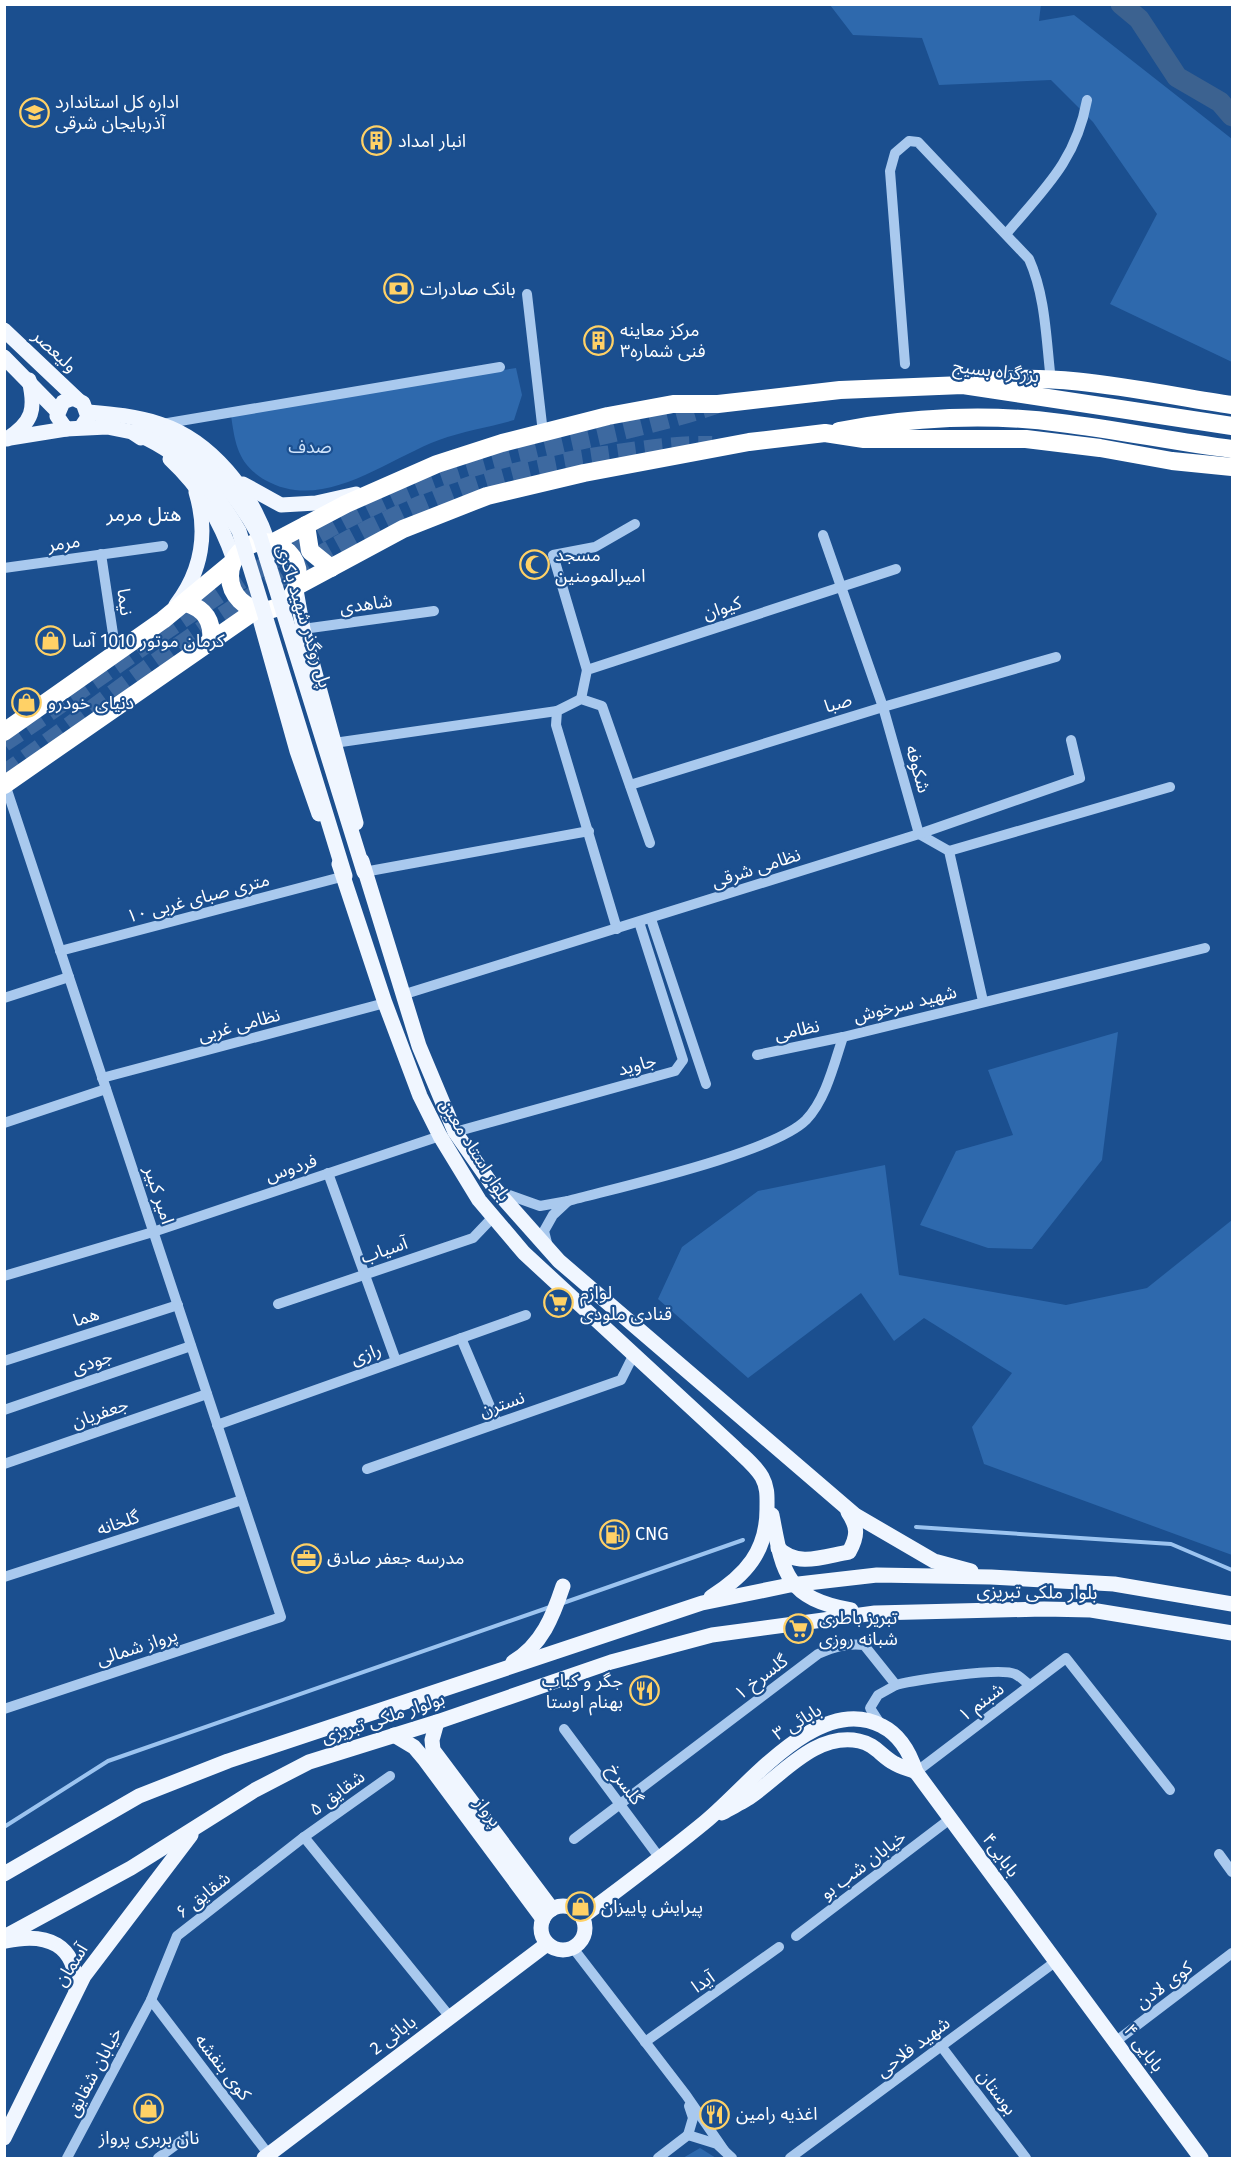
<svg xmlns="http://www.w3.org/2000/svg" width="1237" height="2163" viewBox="0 0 1237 2163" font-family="'Fira Sans','Noto Sans Arabic',sans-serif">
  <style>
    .green { fill: #2e69ad }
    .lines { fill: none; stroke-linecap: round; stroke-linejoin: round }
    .stream { stroke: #9cc4f0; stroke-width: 4 }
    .river { stroke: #3c6290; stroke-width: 21 }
    .highway-tunnel { stroke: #3d69a0; stroke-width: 18; stroke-dasharray: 18 9; stroke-linecap: butt }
    .minor { stroke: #a9c9ee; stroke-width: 10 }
    .major { stroke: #f0f6ff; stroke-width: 15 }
    .highway { stroke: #fff; stroke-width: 18 }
    .major-bridge { stroke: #f0f6ff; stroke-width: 15 }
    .labels { text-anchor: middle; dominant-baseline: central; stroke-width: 4.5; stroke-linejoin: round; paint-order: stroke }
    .poi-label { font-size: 18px; fill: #fff; stroke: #1b4f8f; text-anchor: start }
    .street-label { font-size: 18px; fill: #fff; stroke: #1b4f8f }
    .park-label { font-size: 18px; fill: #cfe3fa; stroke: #1b4f8f }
    .neighbourhood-label { font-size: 20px; fill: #fff; stroke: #1b4f8f }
  </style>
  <rect width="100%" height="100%" fill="#1b4f8f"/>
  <!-- green -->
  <g class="green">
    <path d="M1041,4L1039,21L1074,15L1232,139V362L1110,304L1157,214L1093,122L1051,80L939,85L922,38L853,35L830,5Z"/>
    <path d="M516,368L522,395L514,420C490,427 463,431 439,440C385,460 323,513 265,480C238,464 235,444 231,415Z"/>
    <path d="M1118,1032L1102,1160L1032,1249L988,1248L920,1225L956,1151L1013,1135L988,1070Z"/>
    <path d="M885,1165L899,1275L1066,1305L1147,1288L1232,1220V1555L984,1464L972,1427L1012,1373L924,1318L894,1341L861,1293L748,1378L658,1299L682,1247L758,1191Z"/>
    <path d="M700,2148L716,2158H683Z"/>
  </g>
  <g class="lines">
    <!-- stream -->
    <g class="stream">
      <path d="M916,1527L1171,1544L1232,1570"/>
      <path d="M563,1603L743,1540"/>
      <path d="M4,1827L108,1761L550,1607"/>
    </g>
    <!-- river -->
    <path class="river" d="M1121,4L1139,19L1177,77L1220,102L1232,116"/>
    <!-- highway-tunnel -->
    <g class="highway-tunnel">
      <path d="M4,743C139,653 268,547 420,486C515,448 619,438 716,405"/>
      <path d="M4,774C147,670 287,554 454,491C501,473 554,462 604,455C640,450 675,444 712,445"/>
    </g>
    <!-- minor -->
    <g class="minor">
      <path d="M1006,234C1044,189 1076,161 1087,100"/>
      <path d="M527,294L543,433"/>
      <path d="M905,364L890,171L895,153L909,141L918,142L1029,259C1046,297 1046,340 1051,381"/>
      <path d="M162,424L500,367"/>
      <path d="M823,535L883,707L919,834L949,851L983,1001"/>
      <path d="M101,554L116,654"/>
      <path d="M4,568L163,546"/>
      <path d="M303,629L434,611"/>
      <path d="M587,670L553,555L595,547L635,524"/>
      <path d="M581,699L587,670L896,569"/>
      <path d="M334,743L557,711"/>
      <path d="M630,785L883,707L1056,657"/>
      <path d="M949,851L1170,787"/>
      <path d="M364,872L589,831"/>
      <path d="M651,919L706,1084"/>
      <path d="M617,929L556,725L557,711L581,699L602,706L650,843"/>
      <path d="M60,951L345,876"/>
      <path d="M402,995L919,834L1080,778L1071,740"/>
      <path d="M4,998L69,977"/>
      <path d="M757,1055L843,1037L1205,948"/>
      <path d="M102,1078L385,1003"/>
      <path d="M4,1123L106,1089"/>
      <path d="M455,1132L675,1071L683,1060L639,922"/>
      <path d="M328,1173L396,1361"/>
      <path d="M498,1191L540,1206L568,1201L553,1215L544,1231L548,1247"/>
      <path d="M568,1201C620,1187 773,1153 806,1120C826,1099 834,1064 843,1037"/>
      <path d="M4,1276L153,1232L440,1136"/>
      <path d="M278,1304L473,1238L493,1217"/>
      <path d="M461,1338L497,1423"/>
      <path d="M4,1361L178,1305"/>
      <path d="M4,1410L191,1346"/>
      <path d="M217,1425L526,1315"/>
      <path d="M4,1464L207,1394"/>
      <path d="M367,1469L621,1380L634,1354"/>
      <path d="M4,1577L242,1500"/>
      <path d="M4,1709L281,1617L5,784"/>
      <path d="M881,1725L870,1708L878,1695L896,1685"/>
      <path d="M564,1729L659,1857"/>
      <path d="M916,1772L1066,1658L1170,1790"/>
      <path d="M304,1837L450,2017"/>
      <path d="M574,1839L818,1654C834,1647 847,1643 864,1645L896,1685C915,1680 1000,1667 1015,1674C1020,1676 1025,1682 1030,1685"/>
      <path d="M1219,1854L1232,1872"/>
      <path d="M796,1936L950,1819"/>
      <path d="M573,1948L686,2095L724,2150"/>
      <path d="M151,2000L269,2155"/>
      <path d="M645,2042L779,1947"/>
      <path d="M1115,2042L1232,1953"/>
      <path d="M941,2046L1026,2158"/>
      <path d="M688,2135L693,2118L689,2106"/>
      <path d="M67,2158L151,2000L177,1936L304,1837L390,1776"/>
      <path d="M158,2158L188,2136"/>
      <path d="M658,2158L688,2135L717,2144L732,2158"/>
      <path d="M790,2158L1055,1962"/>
    </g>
    <!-- major -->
    <g class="major">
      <path d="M4,330L78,400"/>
      <path d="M4,357L57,411"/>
      <path d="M88,412C112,414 136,416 160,424C212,441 251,492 268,542"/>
      <path d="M82,426L88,417L83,403L73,398L63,402L57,416L66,429L107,427L132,432L141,438"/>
      <path d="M10,438L66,429"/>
      <path d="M7,439C33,422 36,409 29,380"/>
      <path d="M170,459C201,488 220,520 234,560"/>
      <path d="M243,484L281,505L316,503L356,494"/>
      <path d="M296,590L303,629L356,823"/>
      <path d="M176,605C202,571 208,532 196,492"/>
      <path d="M260,619L297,751L319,814"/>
      <path d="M362,861L419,1046L455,1132L495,1189L559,1261L855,1515L934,1561L971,1571"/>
      <path d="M339,864L385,1003L420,1096L440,1136L479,1200L524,1253L734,1447C743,1456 756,1466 762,1477C768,1488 767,1497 767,1509C767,1551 746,1575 711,1597"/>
      <path d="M772,1515C783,1574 786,1598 851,1610"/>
      <path d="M778,1548C797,1568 825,1556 849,1552C858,1536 858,1527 848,1512"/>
      <path d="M513,1662C542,1645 553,1616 563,1586"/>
      <path d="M437,1722L432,1740L433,1750L552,1909"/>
      <path d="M394,1735L414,1747L425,1760L543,1919"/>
      <path d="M722,1813C730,1808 739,1804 747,1799C781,1777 814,1732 859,1741C875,1744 881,1756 894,1763C900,1767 909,1769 916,1772"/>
      <path d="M4,1874L139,1796L228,1761L702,1603L790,1585L877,1575L991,1577L1114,1584L1232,1604"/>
      <circle cx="563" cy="1928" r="22"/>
      <path d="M582,1917C623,1886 665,1855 705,1822C748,1787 819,1692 882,1726C900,1735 910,1753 916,1772L1201,2158"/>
      <path d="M4,1937L131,1868L255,1790L309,1762L437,1722L611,1662L712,1635L875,1613L1044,1609L1091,1610L1232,1633"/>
      <path d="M6,1941C47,1932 77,1944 76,1990"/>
      <path d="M4,2138L84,1976L191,1835"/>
      <path d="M264,2158L547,1944"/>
    </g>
    <!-- highway -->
    <g class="highway">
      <path d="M981,382C1058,370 1156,394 1232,405"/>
      <path d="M839,431C910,417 989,413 1061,423C1119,430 1175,442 1232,449"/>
      <path d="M306,525L310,551L331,568"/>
      <circle cx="264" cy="576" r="34"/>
      <path d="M272,543L346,504L437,464L502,443L608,416L673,404H718L840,390L963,385L1232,426"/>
      <path d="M297,586L403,529L487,496L584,473L749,442L825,433L864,439H1026L1100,448L1172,461L1232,467"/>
      <path d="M186,603C205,609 213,621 211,641"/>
      <path d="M4,732L163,620L233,562"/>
      <path d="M4,785L256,610"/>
    </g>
    <!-- major-bridge -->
    <g class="major-bridge">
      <path d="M137,419C193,444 230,483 260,537L364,872"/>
      <path d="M132,432C181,451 213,486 239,531L345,876"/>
    </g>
  </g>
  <!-- icons -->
  <defs>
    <symbol id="university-ring" viewBox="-11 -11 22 22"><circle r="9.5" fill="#1b4f8f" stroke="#ffd166" stroke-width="1.5"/><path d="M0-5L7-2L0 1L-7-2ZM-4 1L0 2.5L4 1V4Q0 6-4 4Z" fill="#ffd166"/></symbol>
    <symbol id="building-ring" viewBox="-11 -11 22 22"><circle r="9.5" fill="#1b4f8f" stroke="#ffd166" stroke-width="1.5"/><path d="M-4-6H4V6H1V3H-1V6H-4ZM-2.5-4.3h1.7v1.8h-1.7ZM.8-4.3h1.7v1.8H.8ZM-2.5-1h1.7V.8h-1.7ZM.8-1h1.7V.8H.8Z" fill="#ffd166"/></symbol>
    <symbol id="bank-ring" viewBox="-11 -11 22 22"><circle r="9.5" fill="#1b4f8f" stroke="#ffd166" stroke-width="1.5"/><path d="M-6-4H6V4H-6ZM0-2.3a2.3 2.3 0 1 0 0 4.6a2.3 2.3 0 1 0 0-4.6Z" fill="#ffd166"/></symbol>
    <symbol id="mosque-ring" viewBox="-11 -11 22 22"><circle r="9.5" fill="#1b4f8f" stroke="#ffd166" stroke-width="1.5"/><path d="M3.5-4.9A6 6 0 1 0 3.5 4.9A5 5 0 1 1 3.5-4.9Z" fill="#ffd166"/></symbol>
    <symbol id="shop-ring" viewBox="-11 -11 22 22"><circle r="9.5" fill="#1b4f8f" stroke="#ffd166" stroke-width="1.5"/><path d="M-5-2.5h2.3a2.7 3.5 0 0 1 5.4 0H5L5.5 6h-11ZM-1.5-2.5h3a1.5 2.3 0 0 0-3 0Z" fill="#ffd166"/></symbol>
    <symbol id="supermarket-ring" viewBox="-11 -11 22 22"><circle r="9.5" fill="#1b4f8f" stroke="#ffd166" stroke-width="1.5"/><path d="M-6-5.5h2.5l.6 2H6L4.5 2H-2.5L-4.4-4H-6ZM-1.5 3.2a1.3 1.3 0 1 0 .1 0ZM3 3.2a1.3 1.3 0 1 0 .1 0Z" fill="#ffd166"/></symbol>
    <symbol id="fuel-ring" viewBox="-11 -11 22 22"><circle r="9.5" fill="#1b4f8f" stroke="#ffd166" stroke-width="1.5"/><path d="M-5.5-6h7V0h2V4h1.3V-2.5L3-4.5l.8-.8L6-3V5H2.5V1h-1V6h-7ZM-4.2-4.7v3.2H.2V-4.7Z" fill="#ffd166"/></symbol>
    <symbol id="office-ring" viewBox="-11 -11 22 22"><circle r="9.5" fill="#1b4f8f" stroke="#ffd166" stroke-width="1.5"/><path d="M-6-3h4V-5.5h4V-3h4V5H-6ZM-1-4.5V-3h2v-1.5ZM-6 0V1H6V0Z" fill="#ffd166"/></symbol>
    <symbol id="restaurant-ring" viewBox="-11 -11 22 22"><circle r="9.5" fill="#1b4f8f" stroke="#ffd166" stroke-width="1.5"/><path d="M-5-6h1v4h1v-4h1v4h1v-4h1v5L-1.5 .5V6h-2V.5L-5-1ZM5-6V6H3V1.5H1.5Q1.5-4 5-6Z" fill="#ffd166"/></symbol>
  </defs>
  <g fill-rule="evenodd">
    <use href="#university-ring" x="18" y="96" width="33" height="33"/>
    <use href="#building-ring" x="360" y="124" width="33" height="33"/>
    <use href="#bank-ring" x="382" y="272" width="33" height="33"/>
    <use href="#building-ring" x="582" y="324" width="33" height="33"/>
    <use href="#mosque-ring" x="518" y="548" width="33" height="33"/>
    <use href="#shop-ring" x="34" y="624" width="33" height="33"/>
    <use href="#shop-ring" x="10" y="686" width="33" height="33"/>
    <use href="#supermarket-ring" x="542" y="1286" width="33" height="33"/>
    <use href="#fuel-ring" x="598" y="1518" width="33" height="33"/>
    <use href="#office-ring" x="290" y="1542" width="33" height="33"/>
    <use href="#supermarket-ring" x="782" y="1612" width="33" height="33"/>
    <use href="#restaurant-ring" x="628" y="1674" width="33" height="33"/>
    <use href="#shop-ring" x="564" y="1890" width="33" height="33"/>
    <use href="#shop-ring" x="132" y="2092" width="33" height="33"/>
    <use href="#restaurant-ring" x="698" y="2098" width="33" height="33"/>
  </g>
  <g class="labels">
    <!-- poi labels -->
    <g class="poi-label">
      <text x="55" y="102">اداره کل استاندارد<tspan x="55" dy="21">آذربایجان شرقی</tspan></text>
      <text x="398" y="141">انبار امداد</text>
      <text x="420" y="289">بانک صادرات</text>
      <text x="620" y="330">مرکز معاینه<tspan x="620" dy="21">فنی شماره۳</tspan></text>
      <text x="555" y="555">مسجد<tspan x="555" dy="21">امیرالمومنین</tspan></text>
      <text x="72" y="641">کرمان موتور 1010 آسا</text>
      <text x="48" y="703">دنیای خودرو</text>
      <text x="580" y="1293">لوازم<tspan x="580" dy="21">قنادی ملودی</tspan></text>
      <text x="635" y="1534">CNG</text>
      <text x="327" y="1558">مدرسه جعفر صادق</text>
      <text x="819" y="1618">تبریز باطری<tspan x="819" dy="21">شبانه روزی</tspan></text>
      <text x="623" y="1681" text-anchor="end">جگر و کباب<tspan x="623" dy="21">بهنام اوستا</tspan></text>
      <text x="601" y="1907">پیرایش پاییزان</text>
      <text x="736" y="2114">اغذیه رامین</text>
      <text x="149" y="2138" text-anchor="middle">نان بربری پرواز</text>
    </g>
    <!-- street labels -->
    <g class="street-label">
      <text transform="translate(55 351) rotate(43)">ولیعصر</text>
      <text transform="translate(996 371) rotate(7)">بزرگراه بسیج</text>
      <text transform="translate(64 543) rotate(-8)">مرمر</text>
      <text transform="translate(125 602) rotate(82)">نیما</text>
      <text transform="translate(366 604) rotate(-8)">شاهدی</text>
      <text transform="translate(722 608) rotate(-18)">کیوان</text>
      <text transform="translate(304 616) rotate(73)">پل روگذر شهید باکری</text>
      <text transform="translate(838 703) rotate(-17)">صبا</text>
      <text transform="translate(918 769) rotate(74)">شکوفه</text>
      <text transform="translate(756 868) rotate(-18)">نظامی شرقی</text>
      <text transform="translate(198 898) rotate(-15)">۱۰ متری صبای غربی</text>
      <text transform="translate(905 1004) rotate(-14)">شهید سرخوش</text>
      <text transform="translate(239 1025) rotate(-15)">نظامی غربی</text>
      <text transform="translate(797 1030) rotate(-12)">نظامی</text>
      <text transform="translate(637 1065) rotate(-15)">جاوید</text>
      <text transform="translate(475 1150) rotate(58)">بلوار استاد معین</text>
      <text transform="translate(291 1168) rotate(-18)">فردوس</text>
      <text transform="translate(159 1195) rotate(72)">امیر کبیر</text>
      <text transform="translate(384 1250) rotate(-19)">آسیاب</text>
      <text transform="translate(86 1317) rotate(-18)">هما</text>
      <text transform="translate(366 1354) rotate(-20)">رازی</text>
      <text transform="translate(92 1362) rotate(-19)">جودی</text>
      <text transform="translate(502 1404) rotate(-19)">نسترن</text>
      <text transform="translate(100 1413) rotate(-19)">جعفریان</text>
      <text transform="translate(118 1523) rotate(-18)">گلخانه</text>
      <text transform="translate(1037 1592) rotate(1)">بلوار ملکى تبریزى</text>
      <text transform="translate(137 1647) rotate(-18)">پرواز شمالی</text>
      <text transform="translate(761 1677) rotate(-37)">گلسرخ ۱</text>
      <text transform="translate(981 1702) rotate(-37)">شبنم ۱</text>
      <text transform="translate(383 1718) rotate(-18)">بولوار ملکی تبریزی</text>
      <text transform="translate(797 1722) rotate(-31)">بابائی ۳</text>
      <text transform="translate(625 1784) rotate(53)">گلسرخ</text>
      <text transform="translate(337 1793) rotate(-36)">شقایق ۵</text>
      <text transform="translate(488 1812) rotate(53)">پرواز</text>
      <text transform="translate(1001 1855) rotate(54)">بابایی۴</text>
      <text transform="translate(863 1865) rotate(-37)">خیابان شب بو</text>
      <text transform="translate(203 1895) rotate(-38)">شقایق ۶</text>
      <text transform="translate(71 1965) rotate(-58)">آسمان</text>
      <text transform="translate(703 1982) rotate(-34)">آیدا</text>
      <text transform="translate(1164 1985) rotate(-37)">کوی لادن</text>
      <text transform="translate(393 2035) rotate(-37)">بابائی 2</text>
      <text transform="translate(913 2047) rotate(-37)">شهید فلاحی</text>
      <text transform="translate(1144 2048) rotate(53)">بابایی ۴</text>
      <text transform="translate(223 2067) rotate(52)">کوی بنفشه</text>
      <text transform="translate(94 2072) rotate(-62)">خیابان شقایق</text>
      <text transform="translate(997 2092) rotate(53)">بوستان</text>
    </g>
    <!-- park labels -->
    <g class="park-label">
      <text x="310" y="447">صدف</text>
    </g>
    <!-- neighbourhood labels -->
    <g class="neighbourhood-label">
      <text x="144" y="514">هتل مرمر</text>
    </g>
  </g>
  <!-- border -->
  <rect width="1237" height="2163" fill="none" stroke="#ffffff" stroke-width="12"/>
</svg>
